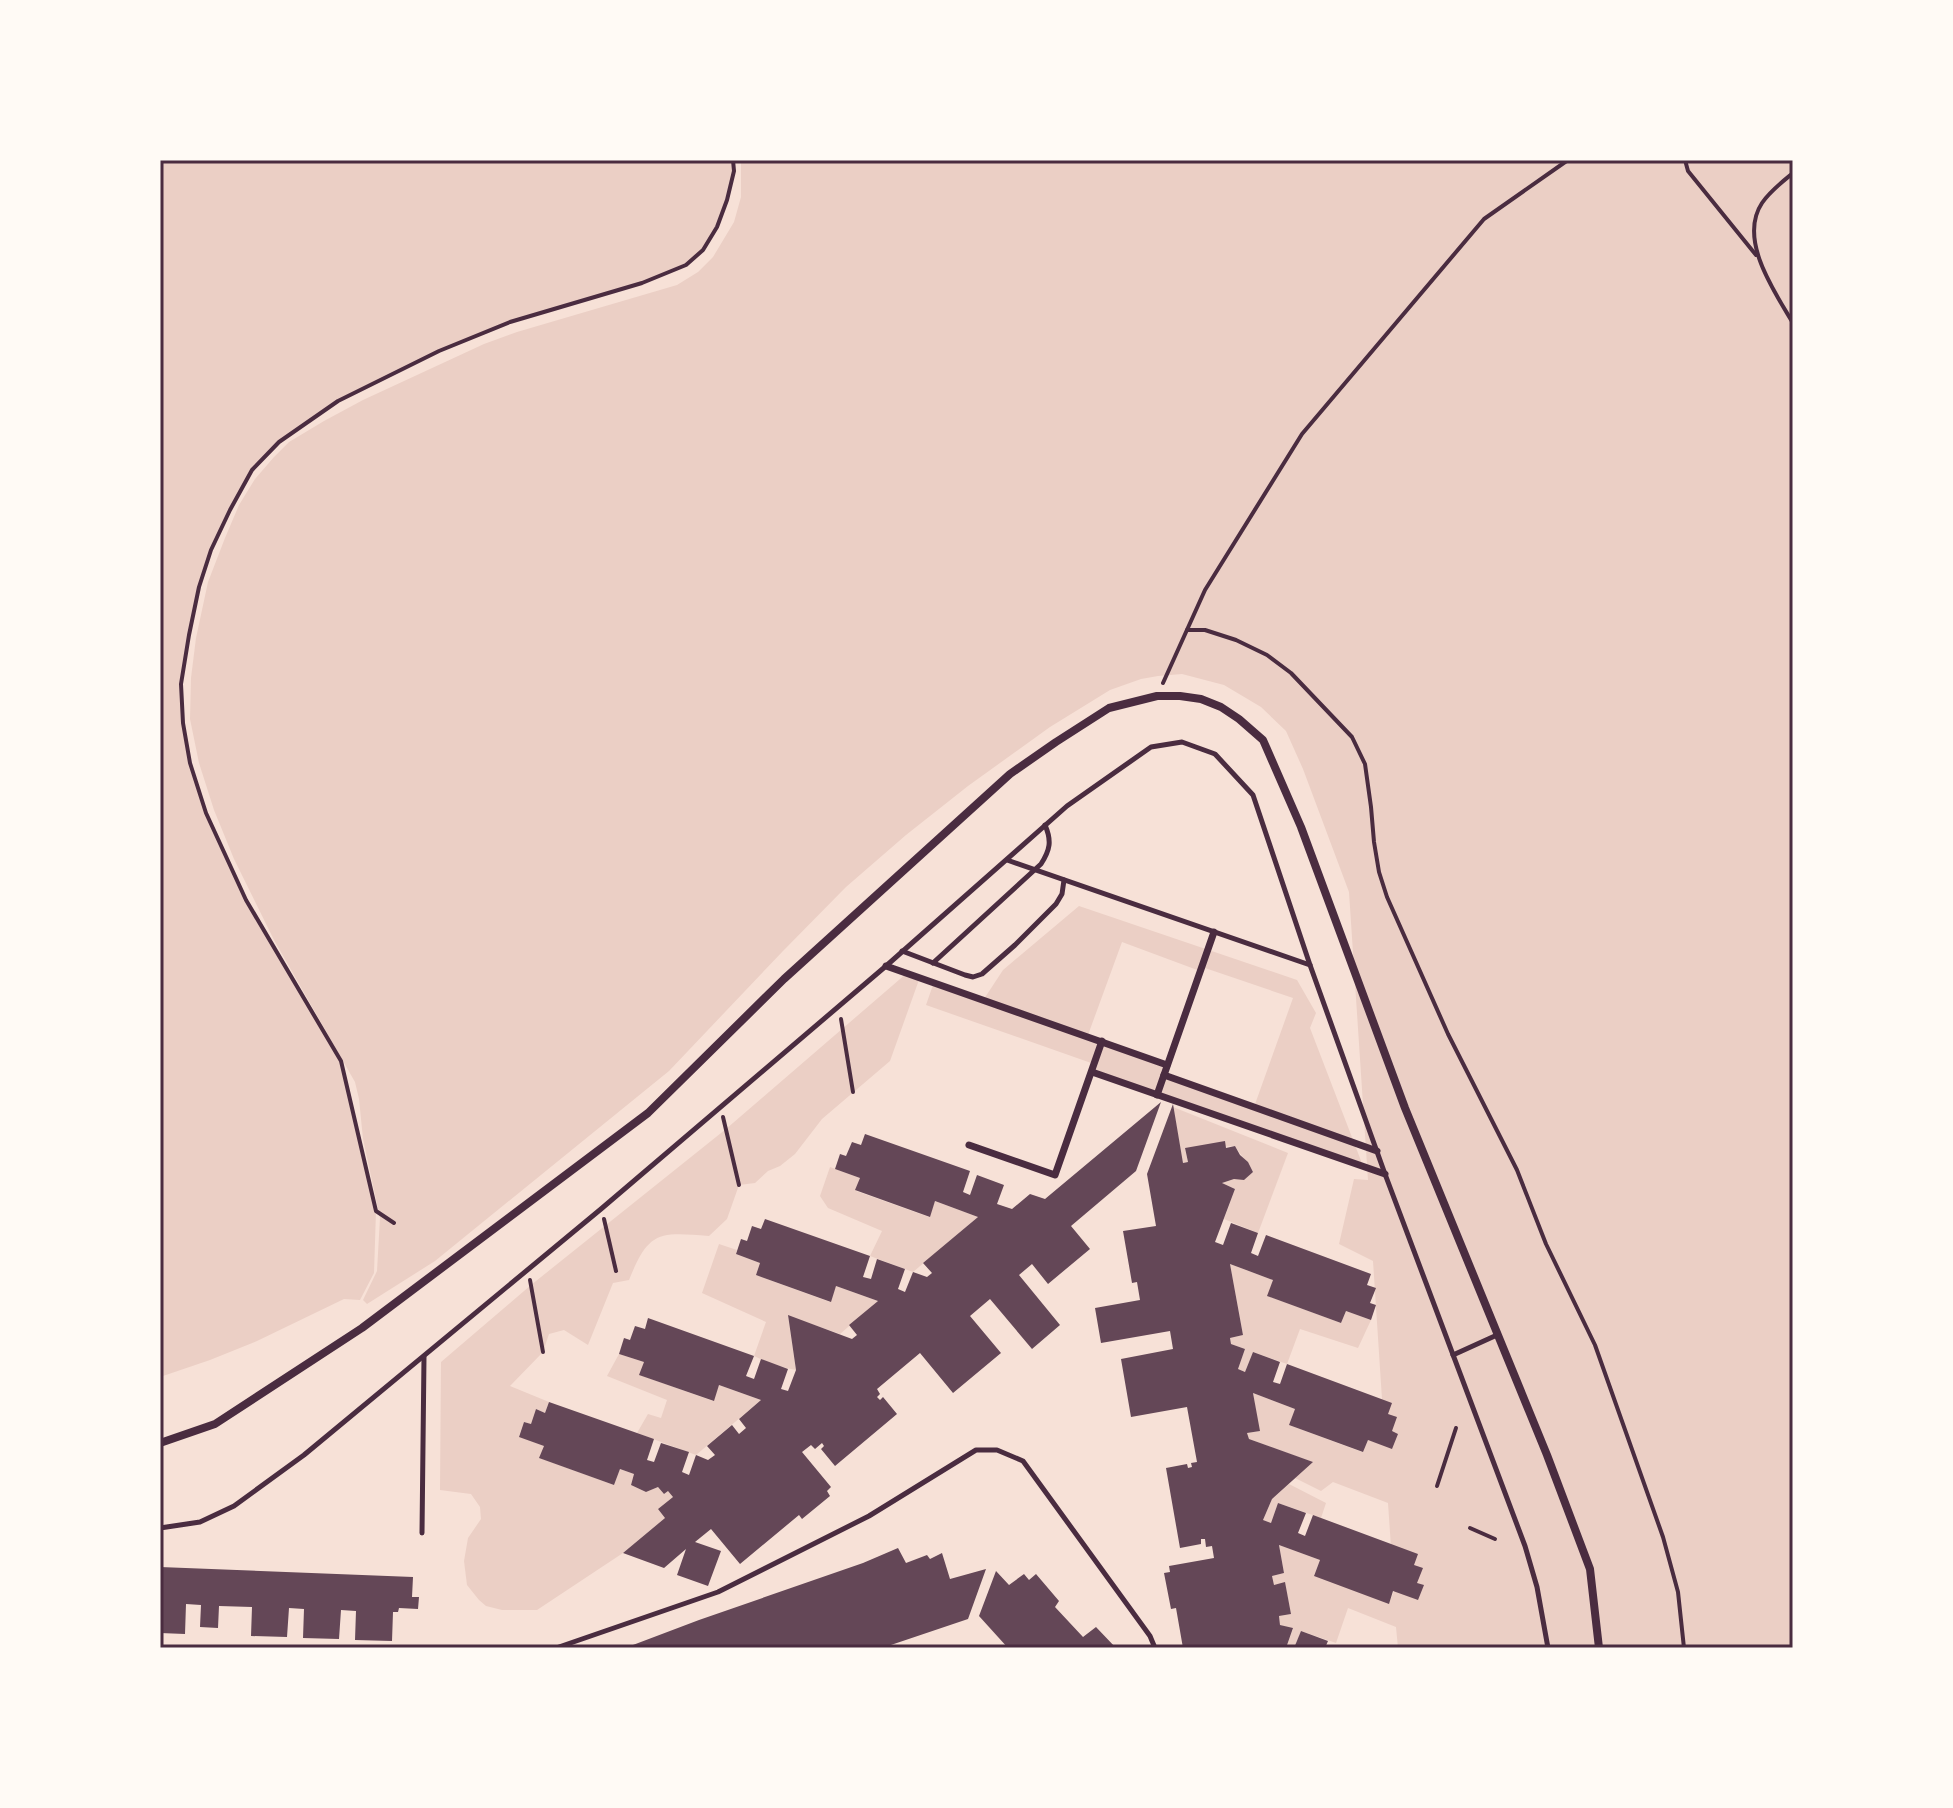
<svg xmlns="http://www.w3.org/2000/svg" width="1953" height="1808" viewBox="0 0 1953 1808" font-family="Quicksand,sans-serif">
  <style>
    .green { fill: #ebcfc5; fill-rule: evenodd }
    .building { fill: #644757 }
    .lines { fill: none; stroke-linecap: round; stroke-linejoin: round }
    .path { stroke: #4a2c40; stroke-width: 4 }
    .service { stroke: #4a2c40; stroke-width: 5 }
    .pedestrian { stroke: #4a2c40; stroke-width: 7 }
    .minor { stroke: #4a2c40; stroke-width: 8 }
    .neatline { fill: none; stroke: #4a2c40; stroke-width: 3 }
  </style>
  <rect width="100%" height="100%" fill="#f7e1d7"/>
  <!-- green -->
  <g class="green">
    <path d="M160,160H733L734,171L717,227L703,250L686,265L642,283L510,322L439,351L338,401L279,442L252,470L211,551L199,587L181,684L183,723L190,763L206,813L246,900L341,1061L376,1211L374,1273L360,1300L344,1299L257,1341L210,1360L160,1377Z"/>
    <path d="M741,160H1793V1648H1398L1396,1627L1348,1608L1336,1643L1301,1631L1294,1648H1286L1293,1629L1280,1625L1279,1616L1291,1614L1285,1583L1274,1585L1272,1576L1284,1573L1279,1545L1320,1560L1314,1575L1389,1603L1394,1591L1388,1503L1333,1482L1321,1491L1295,1478L1312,1462L1249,1439L1247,1433L1259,1431L1253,1393L1295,1409L1289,1425L1362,1452L1368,1440L1385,1445L1373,1261L1339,1244L1354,1179L1368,1180L1349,892L1303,769L1286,731L1261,707L1224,685L1182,674L1158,676L1141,679L1110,690L1050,727L968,786L906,835L846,887L783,951L669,1071L435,1261L367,1304L363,1300L377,1271L380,1218L363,1139L359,1099L355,1082L274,940L234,859L214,810L199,763L190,719L191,678L196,638L208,582L225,538L239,505L255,479L274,457L289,442L324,421L363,400L484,344L517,332L677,285L698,272L713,257L734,222L741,197Z"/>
    <path d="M1079,906L1297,980L1316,1013L1310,1028L1363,1166L1092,1072L1094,1064L926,1005L934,982L984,999L1003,970ZM1122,942L1200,971L1202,967L1293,998L1254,1107L1164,1075L1167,1065L1088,1035Z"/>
    <path d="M907,973L920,977L890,1061L822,1119L795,1154L780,1166L768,1171L755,1183L739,1185L727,1219L709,1236C658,1232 649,1231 629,1280L613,1283L588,1345L564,1330L549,1334L543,1352L510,1386L549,1402L545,1413L536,1409L531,1424L524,1422L519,1436L544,1446L540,1458L614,1485L620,1469L634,1474L631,1485L646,1492L658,1487L664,1494L668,1491L673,1497L658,1509L665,1518L623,1553L537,1610H502L486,1606L479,1600L467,1585L464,1561L468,1538L481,1519L480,1507L471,1494L440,1490L441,1362L531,1285L726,1129Z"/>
    <path d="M1173,1107L1288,1153L1258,1233L1224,1219L1235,1189L1222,1183L1234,1179H1244L1253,1172C1248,1162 1241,1156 1235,1146L1185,1149L1188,1162L1183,1163Z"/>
    <path d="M830,1167L860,1178L856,1191L929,1217L935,1201L978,1217L913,1272L870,1256L882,1231L828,1208L820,1196Z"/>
    <path d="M719,1244L737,1250L736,1254L760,1263L756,1275L830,1302L836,1286L878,1301L840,1334L788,1316L796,1370C782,1368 767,1362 754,1356L766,1322L702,1293Z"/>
    <path d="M1230,1264L1273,1280L1268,1296L1341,1323L1346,1311L1371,1320L1358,1348L1300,1329L1287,1364L1253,1352L1245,1372L1238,1369L1245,1349L1231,1344L1230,1338L1243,1335Z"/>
    <path d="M619,1354L644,1362L640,1375L713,1401L719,1385L761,1400L696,1455L637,1433L648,1414L661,1418L667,1400L607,1376Z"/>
    <path d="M1289,1484L1326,1503L1321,1518L1278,1503L1271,1523L1263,1520L1272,1499Z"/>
  </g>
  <!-- building -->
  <g class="building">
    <path d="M1161,1102L1136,1171L1071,1226L1090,1249L1048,1284L1032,1264L1019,1275L1060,1325L1032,1349L990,1299L970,1316L1001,1353L953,1393L920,1353L877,1389L880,1394L877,1397L880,1400L883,1397L897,1414L835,1466L821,1449L824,1446L822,1443L815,1449L811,1445L802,1452L831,1487L827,1491L830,1496L802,1519L799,1515L740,1564L711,1529L695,1542L721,1551L708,1586L677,1575L686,1549L664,1568L623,1553L665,1518L658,1509L673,1497L668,1491L664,1494L658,1487L646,1492L631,1485L634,1474L620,1469L614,1485L539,1458L544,1446L519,1437L524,1422L531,1424L536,1409L545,1413L549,1402L654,1439L647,1460L654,1462L661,1443L689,1452L682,1472L689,1475L696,1455L708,1460L715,1455L707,1446L732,1425L739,1434L746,1428L739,1419L761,1400L719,1385L714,1401L639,1375L644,1362L619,1354L624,1338L630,1340L635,1326L645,1329L648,1318L754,1356L746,1376L754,1379L761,1359L788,1369L781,1389L788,1391L796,1370L788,1315L852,1339L857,1335L849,1325L878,1301L836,1286L831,1302L756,1275L760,1263L736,1254L741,1239L747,1241L752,1226L761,1229L765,1219L870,1256L863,1277L871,1279L877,1259L905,1269L898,1289L905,1292L913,1272L927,1277L932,1273L923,1263L978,1217L935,1201L930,1217L855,1190L860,1178L835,1169L840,1154L846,1156L852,1142L861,1145L865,1134L970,1171L963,1192L970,1195L977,1175L1004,1185L997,1204L1012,1209L1030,1194L1045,1199Z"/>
    <path d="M1173,1104L1183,1163L1188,1162L1185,1148L1225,1141L1226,1148L1235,1146L1240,1155L1248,1162L1253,1172L1244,1180L1234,1179L1222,1183L1235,1189L1215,1242L1223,1245L1231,1223L1258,1233L1251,1253L1258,1256L1266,1235L1371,1274L1367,1285L1376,1288L1370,1303L1376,1305L1371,1320L1346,1311L1341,1323L1267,1296L1273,1280L1230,1264L1243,1335L1230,1338L1231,1344L1245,1349L1238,1369L1245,1372L1253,1352L1280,1362L1273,1382L1280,1384L1287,1364L1392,1403L1388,1414L1397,1417L1392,1431L1398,1434L1392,1449L1368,1440L1363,1452L1289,1425L1295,1409L1253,1393L1260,1431L1247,1433L1249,1439L1313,1462L1272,1499L1263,1520L1271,1523L1278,1503L1306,1513L1298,1533L1305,1536L1313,1515L1418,1554L1414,1565L1423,1568L1417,1583L1424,1585L1418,1600L1393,1591L1389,1604L1314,1576L1320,1560L1279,1545L1284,1573L1272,1576L1274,1585L1285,1582L1291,1614L1279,1616L1280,1625L1293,1628L1286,1648H1183L1176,1608L1171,1609L1164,1573L1170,1572L1169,1566L1214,1558L1212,1546L1206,1547L1205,1539H1201V1544L1180,1548L1166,1468L1187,1464L1188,1468L1192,1467L1191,1463L1197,1462L1187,1407L1131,1417L1121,1359L1173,1349L1170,1331L1101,1343L1095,1308L1140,1300L1137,1282L1132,1283L1123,1231L1156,1226L1147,1174Z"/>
    <path d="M898,1548L906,1563L927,1555L930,1559L942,1553L950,1579L986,1569L968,1619L882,1648H625L699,1620L863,1563Z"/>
    <path d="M160,1567L413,1577L412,1597H419L418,1609L399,1608L398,1612H393L392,1641L355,1640L356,1611L341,1610L339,1639L303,1638L304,1609L289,1608L287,1637L251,1636L252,1607L219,1606L218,1628L200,1627L201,1605L186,1604L185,1634L160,1633Z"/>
    <path d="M996,1571L1009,1585L1024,1574L1029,1580L1036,1574L1059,1601L1055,1607L1083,1637L1096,1627L1116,1648H1008L979,1616Z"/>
    <path d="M1301,1631L1328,1641L1325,1648H1294Z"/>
  </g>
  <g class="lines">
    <!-- path -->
    <g class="path">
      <path d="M1685,160L1688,171L1756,255"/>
      <path d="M1793,173C1782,182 1770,191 1762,203C1738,239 1774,291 1793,323"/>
      <path d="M1187,630H1205L1236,640L1267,655L1291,673L1352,737L1365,764L1371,807L1374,842L1379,872L1387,897L1448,1034L1517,1170L1546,1244L1595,1345L1663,1537L1678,1592L1684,1648"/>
      <path d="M1163,683L1205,590L1302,434L1484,219L1568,160"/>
      <path d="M841,1019L853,1092"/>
      <path d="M723,1117L739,1185"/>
      <path d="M604,1219L616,1271"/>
      <path d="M394,1223L376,1211L341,1061L246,900L206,813L190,763L183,723L181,684L189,635L199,587L211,550L230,510L252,470L279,442L338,401L439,351L510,322L642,283L686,265L703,250L717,227L727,200L734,171L733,160"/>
      <path d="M530,1280L543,1352"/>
      <path d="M1437,1486L1456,1428"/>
      <path d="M1470,1528L1495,1539"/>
    </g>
    <!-- service -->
    <g class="service">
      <path d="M1007,860L1310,965"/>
      <path d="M902,951L965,975L973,977L982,974L1015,945L1056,904L1062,894L1064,880"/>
      <path d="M933,963L1041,864C1050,850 1052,841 1045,825"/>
      <path d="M1453,1355L1497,1335"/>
      <path d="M160,1528L200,1522L234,1506L304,1455L601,1209L886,966L1067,806L1151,747L1182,742L1215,754L1253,795L1310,965L1385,1174L1525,1546L1537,1587L1548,1648"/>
      <path d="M422,1533L424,1357"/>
      <path d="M556,1648L718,1592L869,1516L976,1450H997L1023,1461L1150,1636L1155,1648"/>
    </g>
    <!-- pedestrian -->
    <g class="pedestrian">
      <path d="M886,966L1167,1065"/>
      <path d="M1092,1072L1385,1174"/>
      <path d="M1164,1075L1377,1151"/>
      <path d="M1157,1095L1214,932"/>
      <path d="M969,1145L1055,1175L1102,1041"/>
    </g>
    <!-- minor -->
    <path class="minor" d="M160,1443L215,1424L362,1328L648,1113L784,979L1010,774L1056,742L1109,708L1157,696H1180L1201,699L1221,707L1239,719L1263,740L1301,827L1405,1108L1547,1455L1590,1569L1599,1648"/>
  </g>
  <!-- border -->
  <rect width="1953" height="1808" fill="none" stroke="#fffaf5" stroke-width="324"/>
  <rect x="162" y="162" width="1629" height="1484" class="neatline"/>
</svg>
